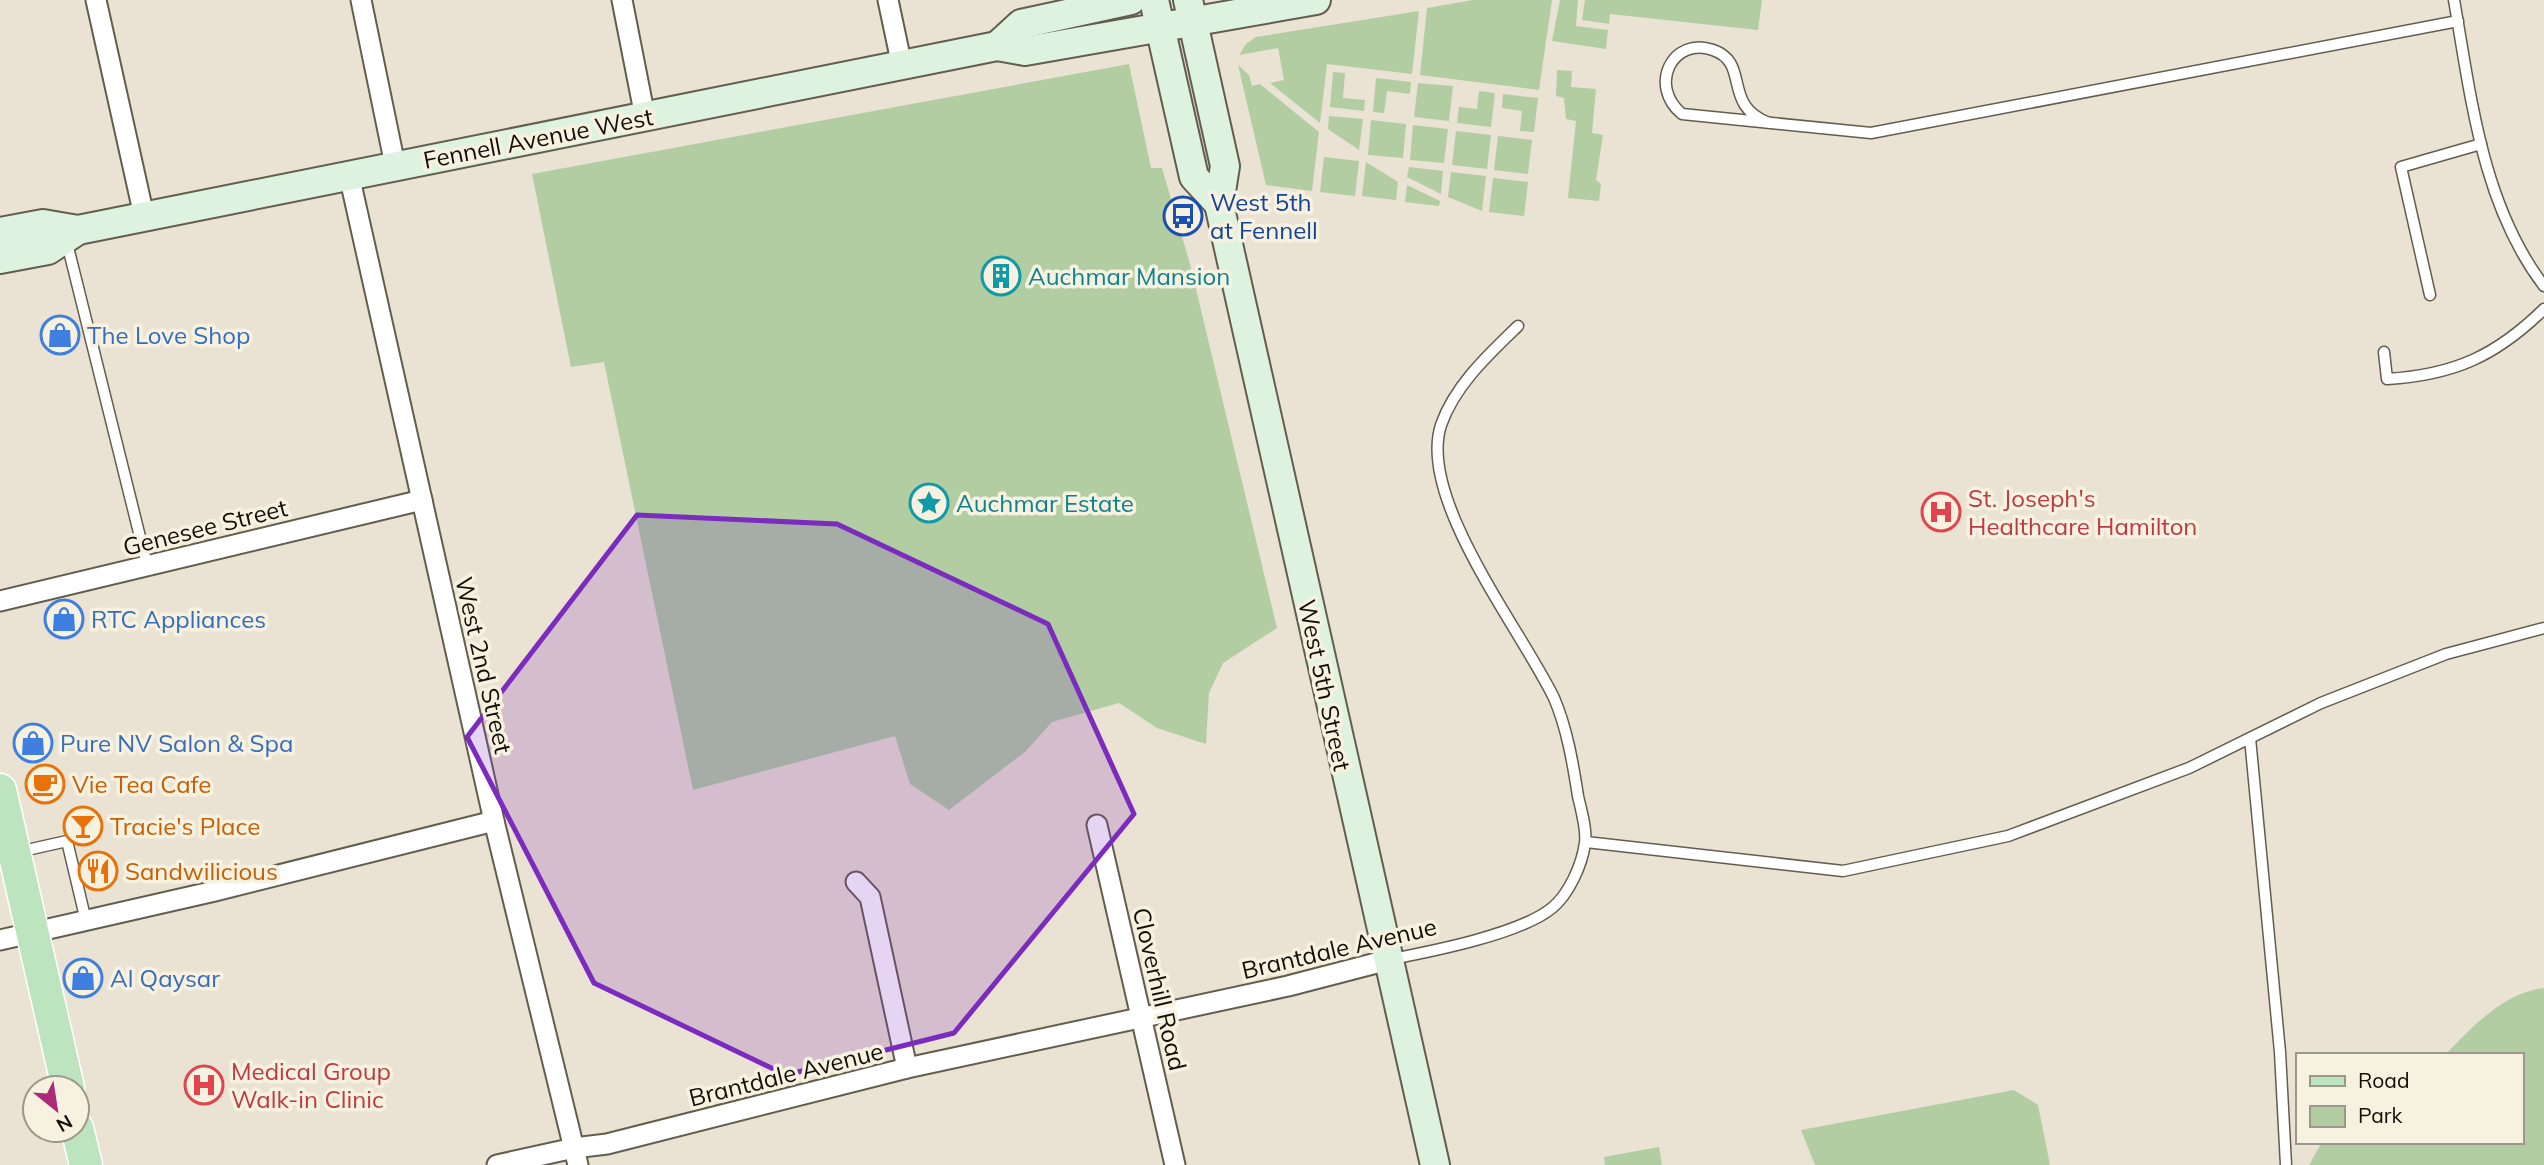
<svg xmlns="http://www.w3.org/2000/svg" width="2544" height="1165" viewBox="0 0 2544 1165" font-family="Mulish,sans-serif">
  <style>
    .green { fill: #b1cda1 }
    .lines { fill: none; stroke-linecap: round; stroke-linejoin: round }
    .lane-casing { stroke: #635d4f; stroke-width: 13 }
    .street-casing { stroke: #635d4f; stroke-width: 23 }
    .secondary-casing { stroke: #635d4f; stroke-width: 32 }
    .primary-casing { stroke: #fff; stroke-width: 35 }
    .lane { stroke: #fff; stroke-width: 10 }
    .street { stroke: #fff; stroke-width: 19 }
    .secondary { stroke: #ddf2df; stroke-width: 28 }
    .primary { stroke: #bce4be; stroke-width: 32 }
    .marked { fill: #7b2cbf; fill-opacity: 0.2; stroke: #7b2cbf; stroke-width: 5; stroke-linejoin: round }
    .labels { text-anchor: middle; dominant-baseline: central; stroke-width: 7; stroke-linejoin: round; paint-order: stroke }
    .street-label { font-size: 24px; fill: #120f0a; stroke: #f7f1e0 }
    .transit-label { font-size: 24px; fill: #164399; stroke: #f7f1e0; text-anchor: start }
    .culture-label { font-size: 24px; fill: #0d838f; stroke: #f7f1e0; text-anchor: start }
    .shop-label { font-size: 24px; fill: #366cbe; stroke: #f7f1e0; text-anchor: start }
    .health-label { font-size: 24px; fill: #be3a42; stroke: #f7f1e0; text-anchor: start }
    .food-label { font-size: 24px; fill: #c56008; stroke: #f7f1e0; text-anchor: start }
  </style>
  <rect width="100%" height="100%" fill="#eae3d3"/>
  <!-- green -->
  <g class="green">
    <path d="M1473,0H1552L1539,90L1420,75L1427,8Z"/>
    <path d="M1560,0H1578L1576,26L1608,30L1606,49L1552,41Z"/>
    <path d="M1585,0H1762L1758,30L1610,14L1609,24L1582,20Z"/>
    <path d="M1419,11L1412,74L1327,64L1320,123L1270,83L1284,80L1278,48L1239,55L1246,44L1256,37Z"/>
    <path d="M1129,64L1151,168H1162L1190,264L1277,628L1223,663L1209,693L1206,744L1157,728L1119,703L1052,722L1026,751L949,810L910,784L895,736L693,790L604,362L571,367L532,174Z"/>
    <path d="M1238,65L1249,75L1252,86L1260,84L1319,132L1312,191L1266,185Z"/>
    <path d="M1557,70L1572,71L1571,87L1596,89L1592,133L1603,135L1596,180L1601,184L1599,201L1568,198L1576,121L1566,119L1564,98L1556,96Z"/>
    <path d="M1333,72L1345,73L1343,98L1365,100L1364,111L1330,107Z"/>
    <path d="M1376,78L1411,82L1410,94L1387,91L1384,113L1373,112Z"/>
    <path d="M1418,83L1453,86L1449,121L1414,117Z"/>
    <path d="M1479,91L1495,93L1491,127L1457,123L1459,107L1477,109Z"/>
    <path d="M1503,94L1538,98L1534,132L1520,131L1522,111L1502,108Z"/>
    <path d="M1329,116L1363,119L1359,150L1328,129Z"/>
    <path d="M1371,120L1406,124L1403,158L1368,155Z"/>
    <path d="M1413,125L1448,129L1444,163L1410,160Z"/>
    <path d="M1456,131L1491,135L1487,169L1452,165Z"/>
    <path d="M1498,136L1532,140L1528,174L1494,170Z"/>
    <path d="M1324,157L1359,161L1355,196L1320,192Z"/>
    <path d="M1366,162L1398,182L1396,200L1362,196Z"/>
    <path d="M1409,167L1443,171L1441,194L1407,177Z"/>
    <path d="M1451,172L1486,176L1482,211L1448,197Z"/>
    <path d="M1493,178L1528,182L1524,216L1489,212Z"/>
    <path d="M1407,185L1440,201L1439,206L1405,202Z"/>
    <path d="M2544,988V1165H2309L2322,1142H2521V1055H2445C2472,1027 2503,993 2544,988Z"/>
    <path d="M2014,1090L2038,1105L2050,1165H1815L1801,1130Z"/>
    <path d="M1659,1147L1662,1165H1605L1604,1157Z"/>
  </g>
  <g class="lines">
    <defs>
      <g id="lane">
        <path d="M2454,0C2471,97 2482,205 2544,286"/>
        <path d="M1769,123C1721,105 1751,63 1713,50C1672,36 1648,86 1682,114L1871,133L2458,21"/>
        <path d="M66,239L147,565"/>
        <path d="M2430,295L2401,167L2481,144"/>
        <path d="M2384,352L2387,379C2454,375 2496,356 2544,309"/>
        <path d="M2250,738L2280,1052L2286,1165"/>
        <path d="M1586,842L1843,871L2008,836L2189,768L2321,703L2446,654L2544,628"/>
        <path d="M18,852L67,841L86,921"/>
        <path d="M1392,959C1433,951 1520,934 1552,908C1569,894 1582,865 1585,843C1587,829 1581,810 1578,796C1573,764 1567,728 1554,698C1522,631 1417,499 1441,425C1455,385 1489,354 1518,326"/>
      </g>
      <g id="street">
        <path d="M96,0L144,216"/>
        <path d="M361,0L395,165"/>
        <path d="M622,0L645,117"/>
        <path d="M888,0L902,66"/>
        <path d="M349,175L494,821L578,1165"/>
        <path d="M0,601L422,500"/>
        <path d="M1097,825L1175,1165"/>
        <path d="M856,882L870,897L907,1068"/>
        <path d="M0,940L215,891L494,821"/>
        <path d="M497,1165L574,1148L607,1144L907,1068L1288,986L1388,960"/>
      </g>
      <g id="secondary">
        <path d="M1154,0L1194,177L1219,204"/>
        <path d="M1188,0L1225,166L1219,204L1435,1165"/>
        <path d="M997,46L1021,24L1131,0"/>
        <path d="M0,232L43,224L78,230L997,46L1025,51L1316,0"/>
        <path d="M0,259L48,250L78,230"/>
      </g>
      <g id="primary">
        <path d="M0,790L68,1088"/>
        <path d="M77,1128L86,1165"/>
      </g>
    </defs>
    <!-- lane casing -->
    <use href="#lane" class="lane-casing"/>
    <!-- street casing -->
    <use href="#street" class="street-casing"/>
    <!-- secondary casing -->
    <use href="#secondary" class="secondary-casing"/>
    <!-- primary casing -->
    <use href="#primary" class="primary-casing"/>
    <!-- lane -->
    <use href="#lane" class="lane"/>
    <!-- street -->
    <use href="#street" class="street"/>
    <!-- secondary -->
    <use href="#secondary" class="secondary"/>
    <!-- primary -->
    <use href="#primary" class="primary"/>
  </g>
  <!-- marked area -->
  <path class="marked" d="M637,515L837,524L1048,624L1134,814L954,1033L786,1075L594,983L467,737Z"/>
  <!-- icons -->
  <defs>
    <symbol id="bus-ring" viewBox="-11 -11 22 22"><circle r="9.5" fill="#f7f1e0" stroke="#1a4fb4" stroke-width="1.5"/><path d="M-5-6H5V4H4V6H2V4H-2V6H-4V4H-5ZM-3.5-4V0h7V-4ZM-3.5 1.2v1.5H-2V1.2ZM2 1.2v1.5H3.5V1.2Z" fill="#1a4fb4"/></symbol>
    <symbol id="building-ring" viewBox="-11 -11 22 22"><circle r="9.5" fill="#f7f1e0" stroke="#0f9aa8" stroke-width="1.5"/><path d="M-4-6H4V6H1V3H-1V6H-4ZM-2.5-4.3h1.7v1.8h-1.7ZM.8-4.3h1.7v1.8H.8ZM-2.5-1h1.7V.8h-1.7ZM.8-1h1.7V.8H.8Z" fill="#0f9aa8"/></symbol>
    <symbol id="shop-ring" viewBox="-11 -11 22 22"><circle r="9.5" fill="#f7f1e0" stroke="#3f7fe0" stroke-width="1.5"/><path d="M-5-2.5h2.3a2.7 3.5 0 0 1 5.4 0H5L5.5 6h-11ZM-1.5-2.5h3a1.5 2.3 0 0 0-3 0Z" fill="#3f7fe0"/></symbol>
    <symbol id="sight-ring" viewBox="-11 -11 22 22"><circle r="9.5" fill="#f7f1e0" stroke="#0f9aa8" stroke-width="1.5"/><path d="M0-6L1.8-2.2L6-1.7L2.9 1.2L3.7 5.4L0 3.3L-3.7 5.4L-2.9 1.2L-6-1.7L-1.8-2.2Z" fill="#0f9aa8"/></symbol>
    <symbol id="hospital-ring" viewBox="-11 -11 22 22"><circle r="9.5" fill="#f7f1e0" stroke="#e0444e" stroke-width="1.5"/><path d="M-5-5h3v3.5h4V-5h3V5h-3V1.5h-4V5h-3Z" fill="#e0444e"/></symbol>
    <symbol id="cafe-ring" viewBox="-11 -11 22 22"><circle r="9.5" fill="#f7f1e0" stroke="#e8710a" stroke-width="1.5"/><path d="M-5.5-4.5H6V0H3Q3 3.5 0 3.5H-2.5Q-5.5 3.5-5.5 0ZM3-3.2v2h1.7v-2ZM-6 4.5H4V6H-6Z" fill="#e8710a"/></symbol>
    <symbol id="bar-ring" viewBox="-11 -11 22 22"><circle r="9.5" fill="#f7f1e0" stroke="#e8710a" stroke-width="1.5"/><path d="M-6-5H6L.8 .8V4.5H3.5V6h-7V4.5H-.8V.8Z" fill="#e8710a"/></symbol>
    <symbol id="restaurant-ring" viewBox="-11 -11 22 22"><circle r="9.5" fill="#f7f1e0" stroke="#e8710a" stroke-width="1.5"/><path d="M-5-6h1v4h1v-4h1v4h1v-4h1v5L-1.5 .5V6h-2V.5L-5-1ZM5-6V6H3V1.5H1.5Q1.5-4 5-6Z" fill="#e8710a"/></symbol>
  </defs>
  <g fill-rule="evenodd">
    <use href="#bus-ring" x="1161" y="194" width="44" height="44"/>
    <use href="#building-ring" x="979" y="254" width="44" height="44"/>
    <use href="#shop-ring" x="38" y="313" width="44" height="44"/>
    <use href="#sight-ring" x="907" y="481" width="44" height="44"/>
    <use href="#hospital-ring" x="1919" y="490" width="44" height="44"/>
    <use href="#shop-ring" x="42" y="597" width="44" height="44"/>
    <use href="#shop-ring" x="11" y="721" width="44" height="44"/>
    <use href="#cafe-ring" x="23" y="762" width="44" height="44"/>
    <use href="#bar-ring" x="61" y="804" width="44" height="44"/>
    <use href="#restaurant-ring" x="76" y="849" width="44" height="44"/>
    <use href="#shop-ring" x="61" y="956" width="44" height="44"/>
    <use href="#hospital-ring" x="182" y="1063" width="44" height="44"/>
  </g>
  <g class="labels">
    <!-- street labels -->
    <g class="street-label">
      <text transform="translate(538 138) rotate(-11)">Fennell Avenue West</text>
      <text transform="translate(205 527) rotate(-14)">Genesee Street</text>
      <text transform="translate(484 665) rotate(77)">West 2nd Street</text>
      <text transform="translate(1325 685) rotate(78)">West 5th Street</text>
      <text transform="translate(1339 948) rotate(-13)">Brantdale Avenue</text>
      <text transform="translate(1160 989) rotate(77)">Cloverhill Road</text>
      <text transform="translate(786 1074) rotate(-14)">Brantdale Avenue</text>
    </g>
    <!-- transit labels -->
    <g class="transit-label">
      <text x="1210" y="202">West 5th<tspan x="1210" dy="28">at Fennell</tspan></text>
    </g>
    <!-- culture labels -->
    <g class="culture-label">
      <text x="1028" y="276">Auchmar Mansion</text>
      <text x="956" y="503">Auchmar Estate</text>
    </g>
    <!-- shop labels -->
    <g class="shop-label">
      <text x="87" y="335">The Love Shop</text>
      <text x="91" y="619">RTC Appliances</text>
      <text x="60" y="743">Pure NV Salon &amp; Spa</text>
      <text x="110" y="978">Al Qaysar</text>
    </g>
    <!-- health labels -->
    <g class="health-label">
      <text x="1968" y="498">St. Joseph's<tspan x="1968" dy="28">Healthcare Hamilton</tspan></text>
      <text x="231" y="1071">Medical Group<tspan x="231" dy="28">Walk-in Clinic</tspan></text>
    </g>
    <!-- food labels -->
    <g class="food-label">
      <text x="72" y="784">Vie Tea Cafe</text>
      <text x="110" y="826">Tracie's Place</text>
      <text x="125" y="871">Sandwilicious</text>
    </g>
  </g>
  <!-- legend -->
  <rect x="2296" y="1053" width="228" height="91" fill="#f7f1e0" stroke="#9b978a" stroke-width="2"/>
  <rect x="2310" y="1076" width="35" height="10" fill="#bce4be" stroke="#9b978a" stroke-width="2"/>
  <text x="2358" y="1088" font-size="21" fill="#120f0a">Road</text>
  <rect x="2310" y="1106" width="35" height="21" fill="#b1cda1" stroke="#9b978a" stroke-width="2"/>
  <text x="2358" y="1123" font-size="21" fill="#120f0a">Park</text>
  <!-- north arrow -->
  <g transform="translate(56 1109) rotate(150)"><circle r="33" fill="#f7f1e0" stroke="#9b978a" stroke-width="2"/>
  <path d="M0-5L12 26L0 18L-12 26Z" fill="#ac2b78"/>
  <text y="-10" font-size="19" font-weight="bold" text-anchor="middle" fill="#120f0a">N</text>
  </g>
</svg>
